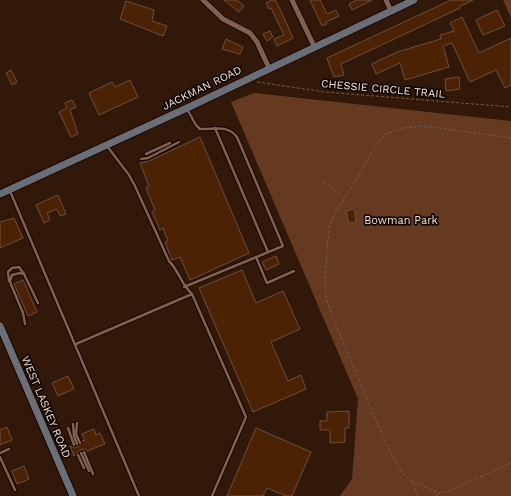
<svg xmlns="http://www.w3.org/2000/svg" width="511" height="496" viewBox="0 0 511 496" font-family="'Work Sans',sans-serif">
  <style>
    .green { fill: #653a21 }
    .building { fill: #4c2205; stroke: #6c4e3d }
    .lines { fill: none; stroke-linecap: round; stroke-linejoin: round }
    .lane-casing { stroke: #180300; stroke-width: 4.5 }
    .street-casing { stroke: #180300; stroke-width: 7 }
    .secondary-casing { stroke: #180300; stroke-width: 9 }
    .path { stroke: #725b4d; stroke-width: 1; stroke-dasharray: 3 2; stroke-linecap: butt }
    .lane { stroke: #80604f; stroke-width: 2.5 }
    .street { stroke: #80604f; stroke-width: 5 }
    .secondary { stroke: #696e77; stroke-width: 7 }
    .labels { text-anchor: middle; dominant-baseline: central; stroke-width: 3.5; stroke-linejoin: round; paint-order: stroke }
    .street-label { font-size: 11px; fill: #f2e0d6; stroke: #110602 }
    .park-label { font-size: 11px; fill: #f2dfd5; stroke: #110602 }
  </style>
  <rect width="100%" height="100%" fill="#311808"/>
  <!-- green -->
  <g class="green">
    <path d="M503,0H511V18Z"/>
    <path d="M254,93L511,121V496H340L352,479L358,399L231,102Z"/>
  </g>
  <!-- building -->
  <g class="building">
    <path d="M224,0H237L244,6L239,12Z"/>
    <path d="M272,0H275L280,9L293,38L277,46L274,39L284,35L272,10L271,8L269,9L266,3Z"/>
    <path d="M310,0H320L327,14L336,10L339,16L326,22L327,24L322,26Z"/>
    <path d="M357,0H372L352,10L349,4Z"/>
    <path d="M451,0H473L459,7L460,8L341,64L344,75L334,77L327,58Z"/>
    <path d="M126,1L154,10L152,21L167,26L163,36L120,19Z"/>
    <path d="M497,10L505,26L483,35L476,20Z"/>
    <path d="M462,17L479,53L511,38V85L505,88L496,70L470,82L452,43L443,46L449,67L405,80L400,63L376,74L372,64L397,52L441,39L440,35L454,31L450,23Z"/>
    <path d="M270,31L273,37L267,41L263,34Z"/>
    <path d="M226,39L243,47L240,54L222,49Z"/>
    <path d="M11,70L17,82L12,85L6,73Z"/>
    <path d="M459,77L460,89L446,91L445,79Z"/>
    <path d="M130,80L138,97L99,115L89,93L112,82L115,87Z"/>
    <path d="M72,100L76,107L70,110L78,134L71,137L59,112L67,108L65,103Z"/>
    <path d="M200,137L249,253L190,280L180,257L172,260L165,242L168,241L163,228L160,230L152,212L155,210L146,188L149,186L140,163L149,161Z"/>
    <path d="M58,195L66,214L60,216L57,209L47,213L50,220L44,223L36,205Z"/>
    <path d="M354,209L356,222L349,223L346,211Z"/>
    <path d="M14,218L23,238L0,248V222Z"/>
    <path d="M276,256L279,264L266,270L262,262Z"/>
    <path d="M242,270L256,303L283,291L300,329L271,342L288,381L301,375L306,389L253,412L199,288Z"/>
    <path d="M23,280L37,312L28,316L14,284Z"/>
    <path d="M68,376L74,389L58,396L52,383Z"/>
    <path d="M349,411V428H345V442L330,443V430H320V421H327V412Z"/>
    <path d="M7,427L12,440L0,445V430Z"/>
    <path d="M256,428L311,452L292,496H286L267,488L263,496H227Z"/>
    <path d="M94,429L96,435L100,433L105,444L87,451L84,449L80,450L74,456L70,446L75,448L81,445L82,441L85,440L82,434Z"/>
    <path d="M24,466L29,479L17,484L12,471Z"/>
  </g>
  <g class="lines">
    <defs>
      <g id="lane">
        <path d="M215,128L268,252"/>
        <path d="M107,146L129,175L135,186L169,261C179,271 181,284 192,294L246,417L212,496"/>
        <path d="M146,154L170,143"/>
        <path d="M141,159L148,158L179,142"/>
        <path d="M10,191L139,496"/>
        <path d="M256,257L267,283L294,271"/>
        <path d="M9,281L8,272L12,268L19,267L24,274"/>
        <path d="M184,287L283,246L237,137C227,124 214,130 200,129L196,125L187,109"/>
        <path d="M25,324L23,313L10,282L12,275L20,273L24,274L38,303"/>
        <path d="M76,344L192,294"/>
        <path d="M77,423L76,434L80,443"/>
        <path d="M73,424L74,436L77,444"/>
        <path d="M68,428L74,445"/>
        <path d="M84,452L93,474"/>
        <path d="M0,453L9,449"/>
        <path d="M81,453L89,471"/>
        <path d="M78,455L84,468"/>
        <path d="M0,457L15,490"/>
      </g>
      <g id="street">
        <path d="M203,0L223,19L250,33L257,42L269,68"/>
        <path d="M292,0L314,46"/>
        <path d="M386,0L391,11"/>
      </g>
      <g id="secondary">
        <path d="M0,194L187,108L414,0"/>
        <path d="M0,326L73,496"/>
      </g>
    </defs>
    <!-- lane casing -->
    <use href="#lane" class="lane-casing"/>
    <!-- street casing -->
    <use href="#street" class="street-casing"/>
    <!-- secondary casing -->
    <use href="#secondary" class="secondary-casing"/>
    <!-- path -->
    <g class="path">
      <path d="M257,82L325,92L511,107"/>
      <path d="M511,138L423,126L403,128L386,134L375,146L361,172L334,215L329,228L325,277L326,297L333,318L385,442L396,463L403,474L413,482L439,493L448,491L511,463"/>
      <path d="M323,182L344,197"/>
      <path d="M413,483L418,496"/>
      <path d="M436,496L438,494"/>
    </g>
    <!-- lane -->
    <use href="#lane" class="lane"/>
    <!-- street -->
    <use href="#street" class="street"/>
    <!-- secondary -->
    <use href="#secondary" class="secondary"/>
  </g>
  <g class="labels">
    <!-- street labels -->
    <g class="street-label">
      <text transform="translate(202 88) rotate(-26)">JACKMAN ROAD</text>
      <text transform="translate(383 89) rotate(5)">CHESSIE CIRCLE TRAIL</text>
      <text transform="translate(46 407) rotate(67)">WEST LASKEY ROAD</text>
    </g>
    <!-- park labels -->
    <g class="park-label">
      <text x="401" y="220">Bowman Park</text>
    </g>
  </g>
</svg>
